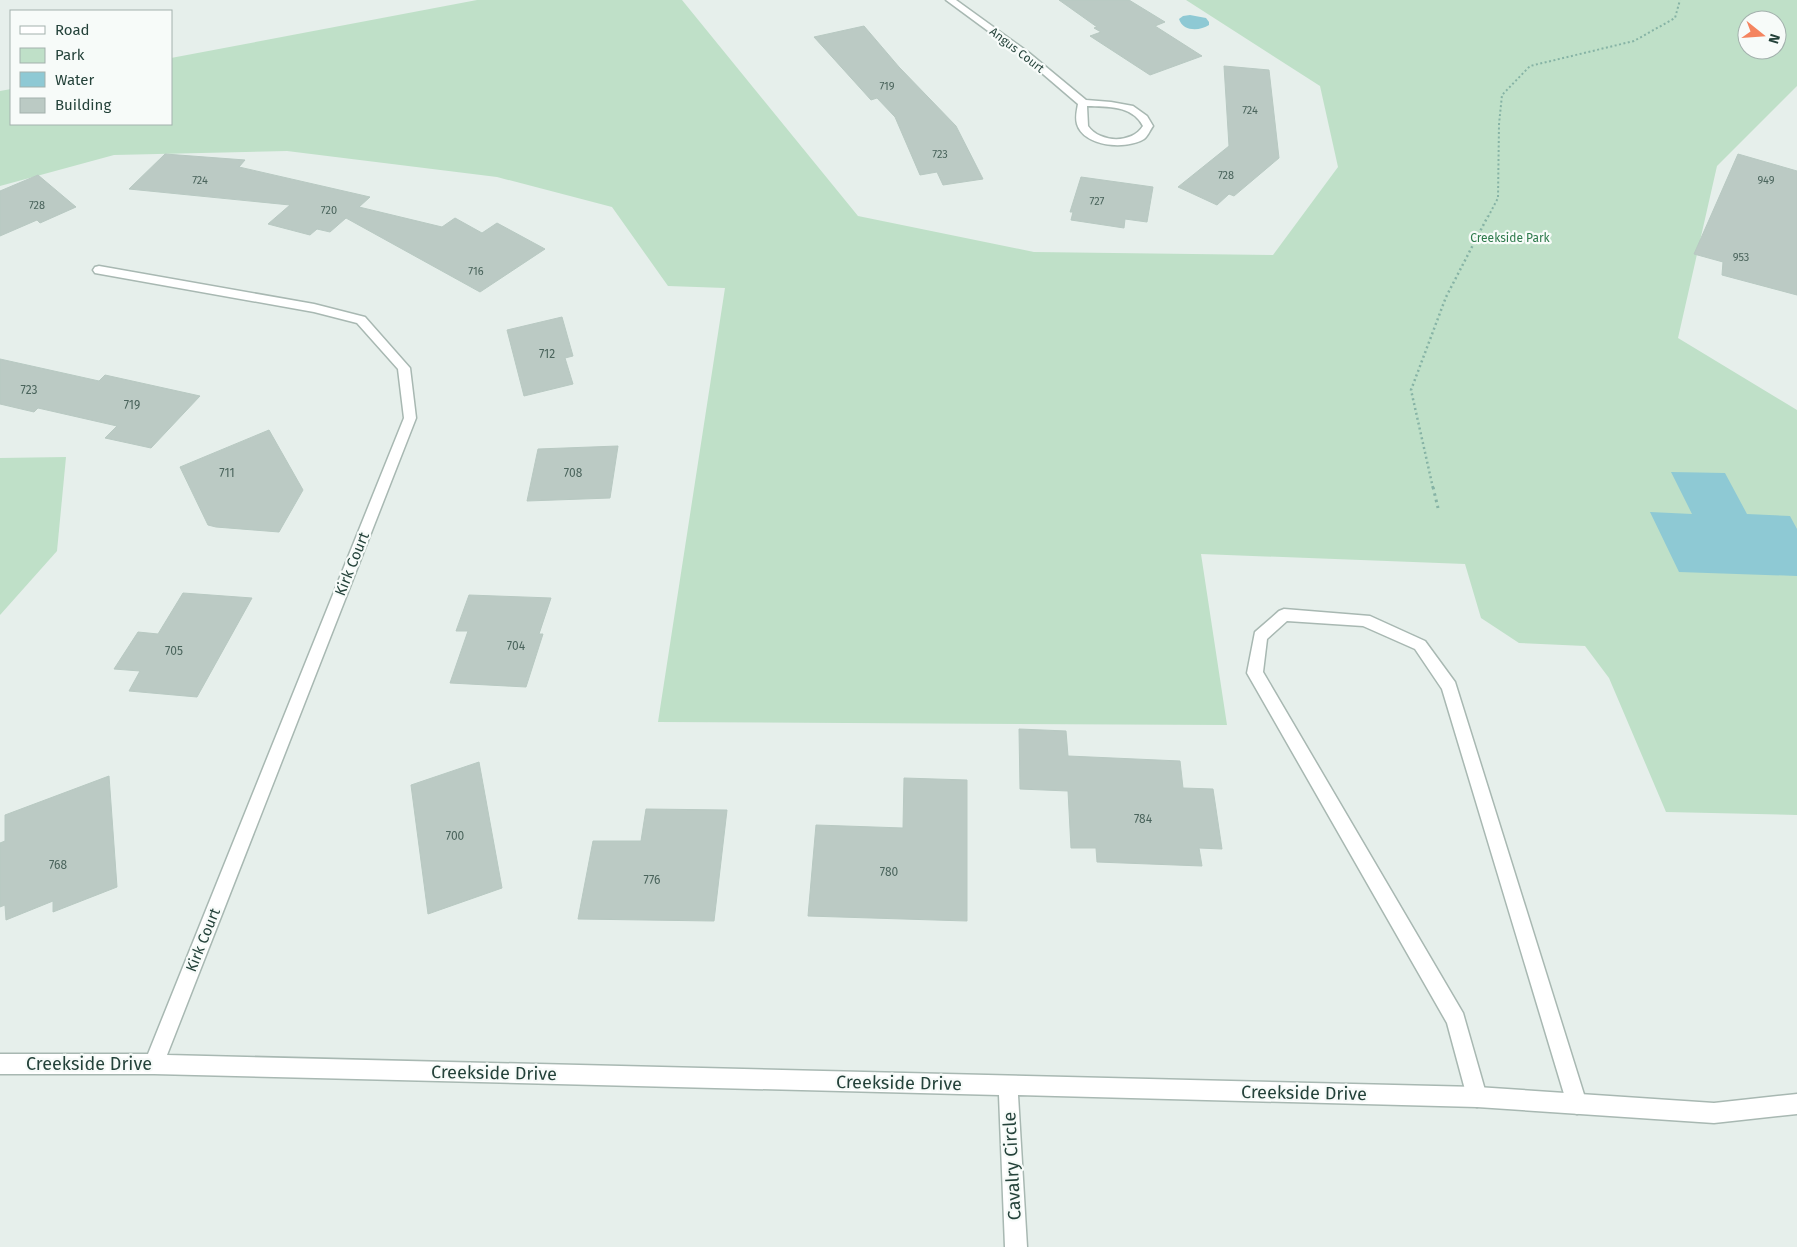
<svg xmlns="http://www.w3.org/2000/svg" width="1797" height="1247" viewBox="0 0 1797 1247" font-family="'Fira Sans',sans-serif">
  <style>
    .green { fill: #bfe0c8; fill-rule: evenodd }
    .water { fill: #8ec9d4 }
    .building { fill: #bbcac4; stroke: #b8c9c2 }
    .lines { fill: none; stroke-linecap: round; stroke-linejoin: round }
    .lane-casing { stroke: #a8b8b2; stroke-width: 3 }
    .street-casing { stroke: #a8b8b2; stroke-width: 3 }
    .path-far2 { stroke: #86b3a5; stroke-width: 2; stroke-dasharray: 2 2.5; stroke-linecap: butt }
    .path-far1 { stroke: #86b3a5; stroke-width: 2.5; stroke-dasharray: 2 3; stroke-linecap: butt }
    .path { stroke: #86b3a5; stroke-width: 3; stroke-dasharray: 2.5 4; stroke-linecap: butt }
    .lane { fill: #fff; fill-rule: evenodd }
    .street { fill: #fff; fill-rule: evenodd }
    .labels { text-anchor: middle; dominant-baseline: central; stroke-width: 4.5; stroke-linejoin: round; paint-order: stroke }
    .far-number-label { font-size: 11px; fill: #4a645c }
    .far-street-label { font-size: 12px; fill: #24423a; stroke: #f7fbf9 }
    .far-park-label { font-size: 12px; fill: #2d7a4b; stroke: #f7fbf9 }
    .number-label { font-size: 12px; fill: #4a645c }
    .street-label { font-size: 15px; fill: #24423a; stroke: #f7fbf9 }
    .near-street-label { font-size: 18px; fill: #24423a; stroke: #f7fbf9 }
  </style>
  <rect width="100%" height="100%" fill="#e6efeb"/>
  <!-- green -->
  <g class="green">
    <path d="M477,0H682L858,216L1034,252L1273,255L1338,167L1320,86L1186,0H1797V86L1717,166L1678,338L1797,410V815L1666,812L1609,678L1585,646L1519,643L1481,618L1465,564L1201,554L1227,725L658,722L725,288L668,286L612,207L497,177L287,151L114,155L0,186V91L11,89V124H171V58ZM1747,20H1777V50H1747Z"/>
    <path d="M66,457L57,551L0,615V458Z"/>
  </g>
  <!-- water -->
  <g class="water">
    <path d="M1190,15L1206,18L1209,22V25C1200,31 1183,32 1179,19L1183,16Z"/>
    <path d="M1671,472L1725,473L1747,514L1790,516L1797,529V576L1679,572L1650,512L1692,514Z"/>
  </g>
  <!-- building -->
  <g class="building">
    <path d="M1059,0H1129L1165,22L1155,26L1202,56L1150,75L1090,36L1101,32L1094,28L1097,27Z"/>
    <path d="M864,26L899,67L956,126L983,179L943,185L937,172L920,175L895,117L877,98L871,100L814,37Z"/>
    <path d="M1224,66L1269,70L1279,158L1234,196L1229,194L1217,205L1178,187L1229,146Z"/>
    <path d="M165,154L245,160L239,167L370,197L359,207L442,227L455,218L482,233L497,223L545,249L480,292L346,218L330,232L317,229L310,235L268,224L290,205L129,189Z"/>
    <path d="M1738,154L1797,171V295L1722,275L1723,262L1694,254Z"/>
    <path d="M38,175L76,207L40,223L37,220L0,236V191Z"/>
    <path d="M1081,177L1153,187L1147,222L1125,219L1124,228L1071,220L1073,212H1070Z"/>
    <path d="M562,317L573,356L565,358L573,384L524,396L507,330Z"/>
    <path d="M0,359L99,381L105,375L200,396L151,448L105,438L117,426L38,408L34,412L0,404Z"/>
    <path d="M269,430L303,490L279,532L216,527L208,525L180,467Z"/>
    <path d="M618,446L610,498L527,501L538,449Z"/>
    <path d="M183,593L252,598L197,697L129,691L140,671L114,669L138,632L158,634Z"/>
    <path d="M469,595L551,598L539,634H543L526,687L450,683L468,631H456Z"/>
    <path d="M1019,729L1066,731L1068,756L1180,761L1183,788L1213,789L1222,849L1199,848L1202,866L1097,862L1096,848H1071L1068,791L1020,789Z"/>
    <path d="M479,762L502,888L428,914L411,785Z"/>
    <path d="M109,776L117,887L53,912V901L6,920L5,905L0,907V843L5,841V815Z"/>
    <path d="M904,778L967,780V921L808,916L816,825L903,828Z"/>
    <path d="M646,809L727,810L714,921L578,919L593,841H641Z"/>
  </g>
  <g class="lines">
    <defs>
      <path id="lane" d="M1284,609L1370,616L1425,641L1455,682L1587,1104L1584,1111L1577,1114L1570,1111L1567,1104L1442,689L1415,649L1363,626L1287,621L1267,639L1263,672L1463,1013L1487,1097L1484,1104L1477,1107L1470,1104L1467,1097L1447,1023L1247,673L1255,632L1279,611Z"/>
      <g id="street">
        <path d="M946,0H956L1028,52L1086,100L1111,102L1133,106L1147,116L1153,126C1150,130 1148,136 1144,139C1126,150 1084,147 1077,124C1075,117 1077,110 1078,104L1022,56ZM1087,106C1108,107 1132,105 1143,126C1132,144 1100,143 1088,126Z"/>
        <path d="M99,266L314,304L365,317L410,368L416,418L167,1055L1477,1087L1714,1103L1797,1094V1114L1714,1123L1477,1107L1018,1095L1027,1247H1005L999,1095L154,1074H0V1054H148L404,418L398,369L357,323L314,312L95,273L93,270L95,267Z"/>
      </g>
    </defs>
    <!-- lane casing -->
    <use href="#lane" class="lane-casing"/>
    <!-- street casing -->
    <use href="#street" class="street-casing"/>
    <!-- path-far2 -->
    <path class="path-far2" d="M1488,217L1498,198L1499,124L1502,95L1530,66L1634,41L1675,18L1680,0"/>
    <!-- path-far1 -->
    <path class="path-far1" d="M1433,488L1411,390L1446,297L1488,216"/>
    <!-- path -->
    <path class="path" d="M1433,487L1438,508"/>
    <!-- lane -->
    <use href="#lane" class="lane"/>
    <!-- street -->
    <use href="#street" class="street"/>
  </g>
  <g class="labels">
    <!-- far-number labels -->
    <g class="far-number-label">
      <text x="887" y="86">719</text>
      <text x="1250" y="110">724</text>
      <text x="940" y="154">723</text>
      <text x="1226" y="175">728</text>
      <text x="200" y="180">724</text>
      <text x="1766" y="180">949</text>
      <text x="1097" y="201">727</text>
      <text x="37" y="205">728</text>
      <text x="329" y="210">720</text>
      <text x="1741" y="257">953</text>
      <text x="476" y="271">716</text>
    </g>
    <!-- far-street labels -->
    <g class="far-street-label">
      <text transform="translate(1017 50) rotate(38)">Angus Court</text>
    </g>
    <!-- far-park labels -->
    <g class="far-park-label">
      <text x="1510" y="238">Creekside Park</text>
    </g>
    <!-- number labels -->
    <g class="number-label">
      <text x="547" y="354">712</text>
      <text x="29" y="390">723</text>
      <text x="132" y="405">719</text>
      <text x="227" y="473">711</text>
      <text x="573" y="473">708</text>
      <text x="516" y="646">704</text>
      <text x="174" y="651">705</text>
      <text x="1143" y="819">784</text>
      <text x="455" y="836">700</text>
      <text x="58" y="865">768</text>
      <text x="889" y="872">780</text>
      <text x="652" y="880">776</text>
    </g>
    <!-- street labels -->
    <g class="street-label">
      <text transform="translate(352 564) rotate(-68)">Kirk Court</text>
      <text transform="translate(203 940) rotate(-68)">Kirk Court</text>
    </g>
    <!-- near-street labels -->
    <g class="near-street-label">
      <text x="89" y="1064">Creekside Drive</text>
      <text transform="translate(494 1073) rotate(1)">Creekside Drive</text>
      <text transform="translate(899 1083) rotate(1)">Creekside Drive</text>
      <text transform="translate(1304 1093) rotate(1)">Creekside Drive</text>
      <text transform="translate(1012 1166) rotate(-93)">Cavalry Circle</text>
    </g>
  </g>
  <!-- legend -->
  <rect x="10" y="10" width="162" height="115" fill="#f7fbf9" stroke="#a3b1ad"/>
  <rect x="20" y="26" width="25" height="8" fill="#ffffff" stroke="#a3b1ad"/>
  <text x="55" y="35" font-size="15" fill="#24423a">Road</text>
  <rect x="20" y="48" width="25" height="15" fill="#bfe0c8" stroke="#a3b1ad"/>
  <text x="55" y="60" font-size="15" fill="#24423a">Park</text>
  <rect x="20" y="72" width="25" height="15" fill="#8ec9d4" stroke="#a3b1ad"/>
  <text x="55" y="85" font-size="15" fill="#24423a">Water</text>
  <rect x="20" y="98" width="25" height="15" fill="#bbcac4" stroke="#a3b1ad"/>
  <text x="55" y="110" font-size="15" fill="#24423a">Building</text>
  <!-- north arrow -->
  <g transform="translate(1762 35) rotate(107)"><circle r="24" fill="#f7fbf9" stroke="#a3b1ad"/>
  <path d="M0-4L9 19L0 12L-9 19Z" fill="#f4845f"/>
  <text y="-8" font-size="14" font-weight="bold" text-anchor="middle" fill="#24423a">N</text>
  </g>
</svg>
